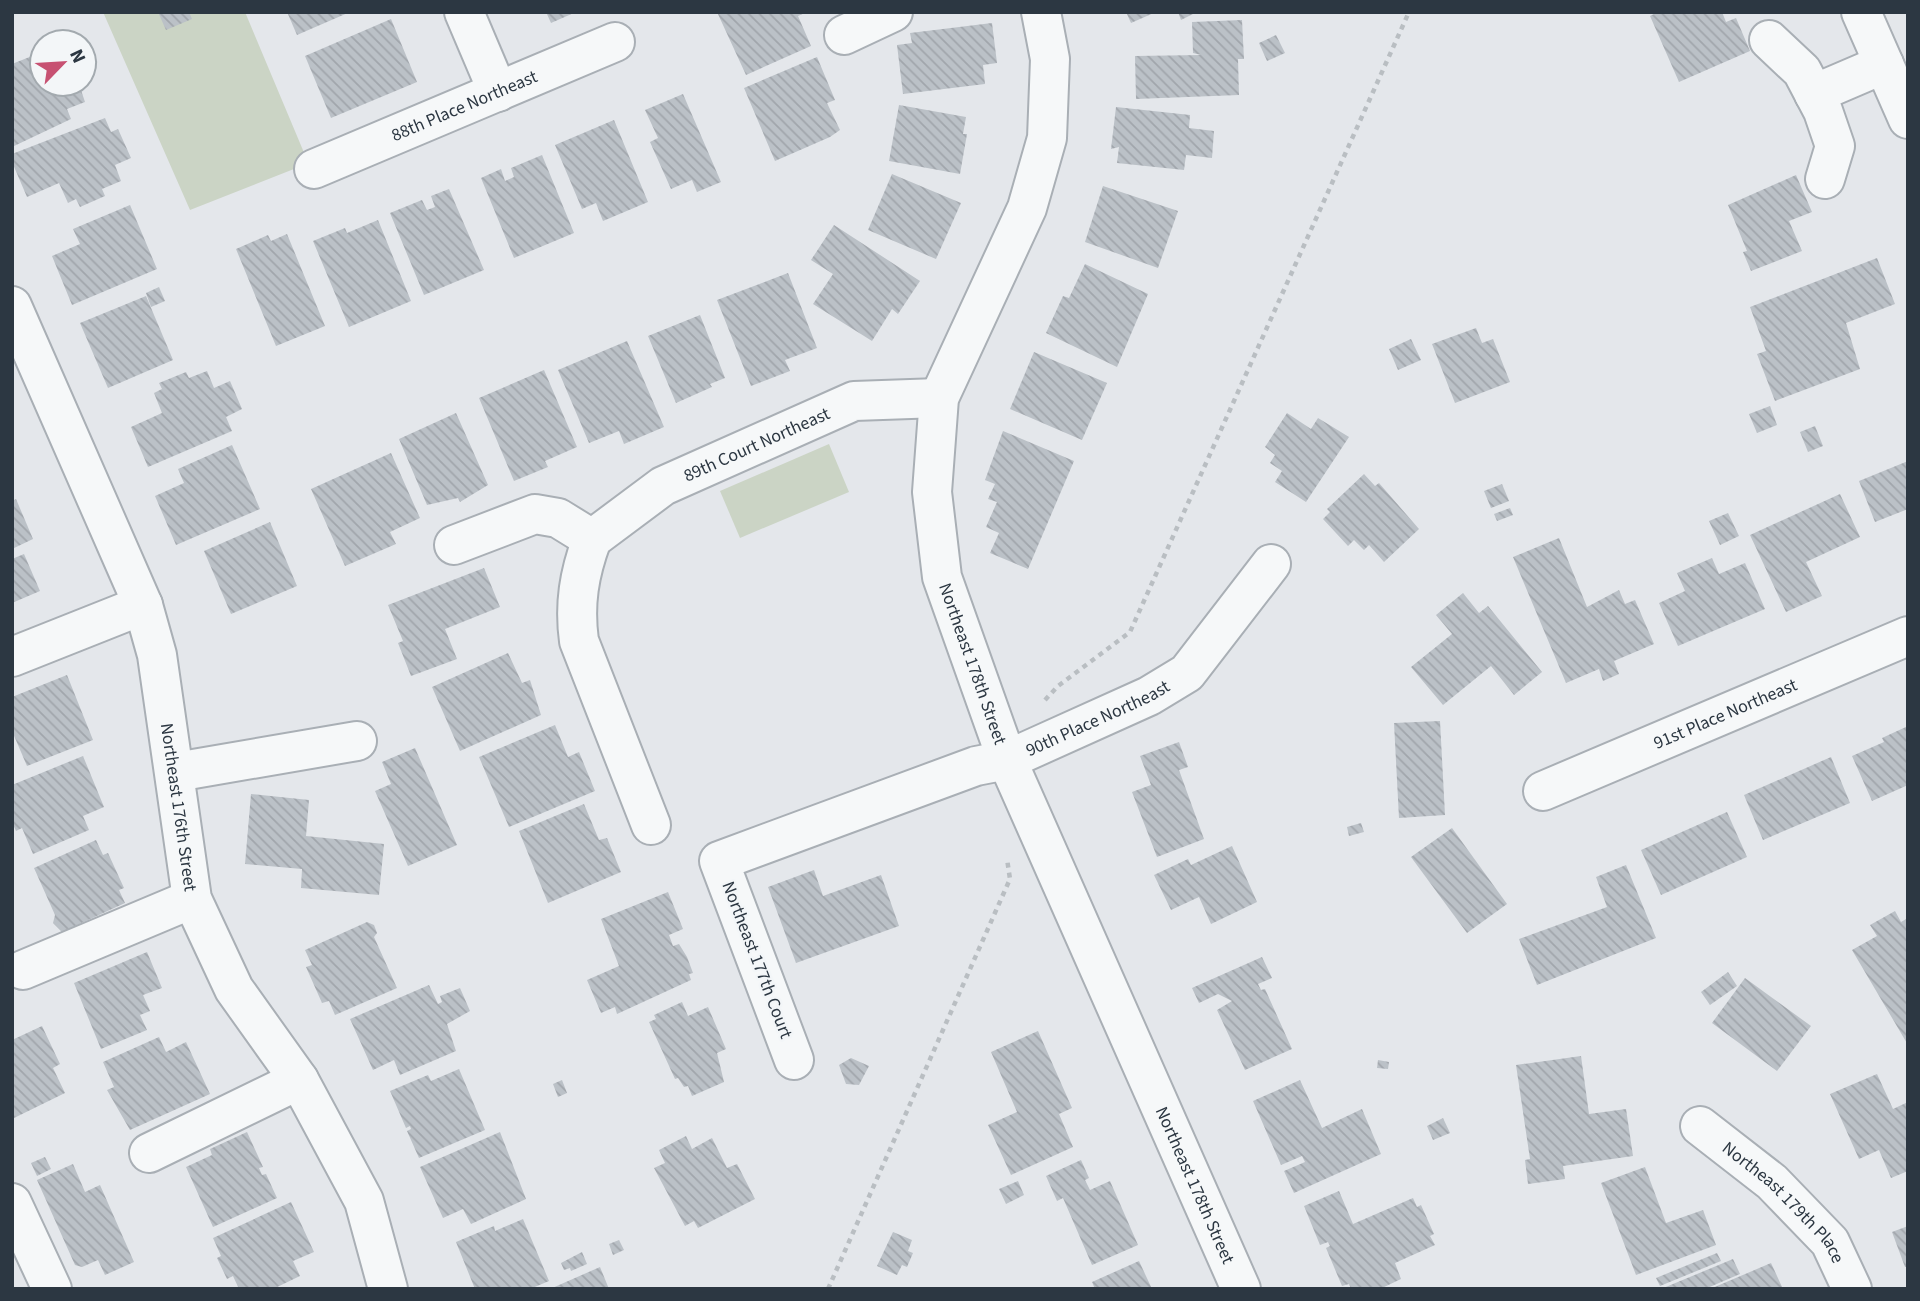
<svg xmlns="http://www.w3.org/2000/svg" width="1920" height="1301" viewBox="0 0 1920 1301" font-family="'Source Sans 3',sans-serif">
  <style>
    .green { fill: #cbd4c5 }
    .building { fill: url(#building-back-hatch) }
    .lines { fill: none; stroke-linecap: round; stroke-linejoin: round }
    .minor-casing { stroke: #a9afb5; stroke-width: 42 }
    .path { stroke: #b9bec2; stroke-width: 4.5; stroke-dasharray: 5 5; stroke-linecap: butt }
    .minor { stroke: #f6f8f9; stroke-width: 38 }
    .labels { text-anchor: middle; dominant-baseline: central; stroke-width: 5; stroke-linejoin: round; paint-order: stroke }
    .street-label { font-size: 18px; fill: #2c3742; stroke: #f3f6f8 }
  </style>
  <defs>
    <pattern id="building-back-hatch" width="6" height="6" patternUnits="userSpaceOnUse" patternTransform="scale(1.75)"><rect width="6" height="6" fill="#bbc1c7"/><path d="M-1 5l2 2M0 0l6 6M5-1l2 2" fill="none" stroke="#a1a6ac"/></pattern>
  </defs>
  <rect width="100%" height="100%" fill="#e4e7eb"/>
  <!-- green -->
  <g class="green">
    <path d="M103,12H245L305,155L298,158L299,167L190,210Z"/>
    <path d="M829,444L849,492L740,538L720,491Z"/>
  </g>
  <!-- building -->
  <g class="building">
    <path d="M158,12H189L192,19L166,30Z"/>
    <path d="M287,12H350L297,35Z"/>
    <path d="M546,12H576L551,23Z"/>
    <path d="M717,12H807L798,16L811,46L746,75Z"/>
    <path d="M1126,12H1156L1131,23Z"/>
    <path d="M1178,12H1197L1181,20Z"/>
    <path d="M1658,12H1722L1726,22L1736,18L1750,51L1679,82L1650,16Z"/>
    <path d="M391,19L417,82L331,118L305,56Z"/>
    <path d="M1242,20L1244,59H1238L1239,95L1136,99L1135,56L1201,55L1193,53L1192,22Z"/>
    <path d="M992,23L997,63L983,65L985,84L903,94L897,45L912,43L910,33Z"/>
    <path d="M1276,35L1285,53L1267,61L1259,43Z"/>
    <path d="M42,52V84H79L85,102L67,109L71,119L12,147V64Z"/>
    <path d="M817,57L835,100L827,103L840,130L830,137L775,161L744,88Z"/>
    <path d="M683,94L721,182L697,192L692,180L671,189L650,142L658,138L645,110Z"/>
    <path d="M899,105L966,117L963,134H967L960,174L889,161Z"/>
    <path d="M1116,107L1190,115L1189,128L1214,131L1212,158L1186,155L1184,170L1117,163L1119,147L1111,149Z"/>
    <path d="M105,118L111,132L118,129L131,158L115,165L121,181L102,189L105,196L80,207L76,199L68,203L59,183L27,197L12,162V154Z"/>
    <path d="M614,120L648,202L603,221L596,203L582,209L555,145Z"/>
    <path d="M542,155L574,233L514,258L481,178L501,169L505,181L514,177L511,168Z"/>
    <path d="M892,174L961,203L936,259L868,230Z"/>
    <path d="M1796,175L1812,212L1789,221L1802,251L1751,271L1743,252L1747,251L1728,205Z"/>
    <path d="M1103,186L1178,211L1158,268L1085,242Z"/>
    <path d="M449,189L484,270L424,295L390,213L422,200L427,210L435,207L431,196Z"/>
    <path d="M130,205L157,269L72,305L52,256L80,244L73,229Z"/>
    <path d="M378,220L411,301L349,327L313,241L345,228L347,233Z"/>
    <path d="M834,225L920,281L898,314L892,309L872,341L813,304L833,274L811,260Z"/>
    <path d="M287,234L325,326L276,346L236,249L268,235L271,241Z"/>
    <path d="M1877,258L1895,304L1846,323L1860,369L1775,401L1757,354L1766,351L1750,307Z"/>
    <path d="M1085,264L1148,294L1117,367L1046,333L1063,296L1069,298Z"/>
    <path d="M788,273L817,348L785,360L790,371L751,386L717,300Z"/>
    <path d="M159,287L165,301L151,307L146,293Z"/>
    <path d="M146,296L173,360L108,388L80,323Z"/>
    <path d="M700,315L725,378L710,384L712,387L676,403L648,336Z"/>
    <path d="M1476,328L1482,343L1493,339L1510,382L1455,403L1432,344Z"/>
    <path d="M1411,339L1421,360L1398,370L1389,349Z"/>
    <path d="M627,341L664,427L624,444L619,431L589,443L558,370Z"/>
    <path d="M1034,352L1107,383L1082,440L1010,409Z"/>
    <path d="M544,370L577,447L545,461L548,467L514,481L479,398Z"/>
    <path d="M207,371L214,388L230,381L242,409L226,417L232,431L148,467L131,427L162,413L154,393L162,389L159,383L186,372L189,378Z"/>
    <path d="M1770,406L1777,425L1757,433L1749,414Z"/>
    <path d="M456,413L488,485L460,502L458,498L427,505L399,439Z"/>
    <path d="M1287,413L1311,429L1318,418L1349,437L1306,502L1275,482L1282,471L1270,463L1275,455L1265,447Z"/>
    <path d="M1815,426L1823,446L1808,452L1800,432Z"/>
    <path d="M1003,431L1074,461L1028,569L990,553L999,533L986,527L997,502L988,499L995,484L985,480Z"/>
    <path d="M232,445L260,509L176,545L155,496L184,483L178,469Z"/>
    <path d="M391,453L420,518L390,532L396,544L345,566L311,489Z"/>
    <path d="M1908,461V509L1875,522L1859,481Z"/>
    <path d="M1364,474L1375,486L1379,483L1419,529L1384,562L1369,545L1364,550L1354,540L1348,546L1323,519L1330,512L1327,509Z"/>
    <path d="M1502,484L1509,501L1491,508L1484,491Z"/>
    <path d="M1840,494L1860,537L1806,562L1822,596L1786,612L1750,535Z"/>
    <path d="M16,499L33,539L12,549V501Z"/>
    <path d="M1510,508L1513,515L1497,521L1494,514Z"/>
    <path d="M1728,513L1739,536L1720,545L1709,521Z"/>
    <path d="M270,522L297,586L231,614L204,551Z"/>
    <path d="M1559,538L1587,607L1619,590L1625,604L1635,600L1654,644L1614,661L1619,674L1603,681L1599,669L1566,683L1513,557Z"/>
    <path d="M24,554L40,591L12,603V559Z"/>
    <path d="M1712,558L1719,574L1745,563L1765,609L1678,646L1659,603L1685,591L1677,573Z"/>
    <path d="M484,568L500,607L445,629L457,659L411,676L398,643L403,641L388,605Z"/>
    <path d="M1463,593L1479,613L1488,606L1542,672L1514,695L1491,666L1443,705L1411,667L1452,634L1436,615Z"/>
    <path d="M508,653L522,683L530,680L541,715L460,751L432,687Z"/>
    <path d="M67,675L93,740L27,766L12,731V697Z"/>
    <path d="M1440,721L1445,815L1399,818L1394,723Z"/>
    <path d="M555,725L568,757L579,752L595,791L509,827L479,757Z"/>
    <path d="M1908,726V785L1872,801L1852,756L1884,742L1882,738Z"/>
    <path d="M1179,742L1188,767L1179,770L1204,839L1157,857L1132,792L1151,785L1140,756Z"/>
    <path d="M415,748L457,845L408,866L375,791L391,784L382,762Z"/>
    <path d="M83,756L104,807L83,816L89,830L33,854L22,828L16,831L12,822V785Z"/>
    <path d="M1831,757L1850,803L1763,840L1744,795Z"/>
    <path d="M251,794L309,800L306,836L384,844L379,895L301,888L302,869L245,864Z"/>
    <path d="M584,804L599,840L607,838L621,872L548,903L519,831Z"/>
    <path d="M1727,812L1747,857L1661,895L1641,850Z"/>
    <path d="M1361,823L1364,832L1349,836L1347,827Z"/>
    <path d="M1452,828L1507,904L1467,933L1411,857Z"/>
    <path d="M96,840L103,855L108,853L124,888L119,890L125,903L62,932L53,923L55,915L34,868Z"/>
    <path d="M1232,846L1257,902L1211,924L1199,897L1171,910L1154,875L1188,859L1191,865Z"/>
    <path d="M1626,865L1656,938L1537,985L1519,939L1607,907L1596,877Z"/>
    <path d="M814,870L823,896L881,875L899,926L796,963L768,887Z"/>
    <path d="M668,892L683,929L669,935L673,946L679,944L687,957L693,973L689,974L691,980L617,1014L615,1007L601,1013L587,980L619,966L601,919Z"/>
    <path d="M1895,911L1901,922L1908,918V1045L1852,950L1877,936L1870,925Z"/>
    <path d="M367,922L374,925L377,933L374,937L397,988L335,1015L329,1001L322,1003L306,967L312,965L305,950Z"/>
    <path d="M147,952L162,988L143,995L150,1011L140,1015L147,1030L101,1049L74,983Z"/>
    <path d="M1262,957L1272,978L1258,984L1261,990L1265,989L1292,1049L1245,1070L1217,1010L1232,1001L1218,994L1199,1003L1192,988Z"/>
    <path d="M1728,972L1737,986L1710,1005L1701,992Z"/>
    <path d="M1745,978L1811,1026L1777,1071L1712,1023Z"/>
    <path d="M429,985L438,1004L442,1002L440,996L460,988L470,1011L447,1024L456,1051L400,1075L394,1060L373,1070L350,1019Z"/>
    <path d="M682,1002L688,1016L708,1007L726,1049L717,1053L724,1082L692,1096L688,1086L684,1087L678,1078L675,1079L649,1022L656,1019L654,1015Z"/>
    <path d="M42,1026L60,1064L53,1068L65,1093L12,1119V1040Z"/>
    <path d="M1038,1031L1072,1108L1059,1114L1073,1147L1011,1175L988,1125L1017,1112L991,1052Z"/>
    <path d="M159,1037L166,1052L186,1042L210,1094L130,1130L107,1090L114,1087L103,1062Z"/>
    <path d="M1581,1056L1589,1114L1626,1109L1633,1156L1563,1166L1565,1179L1528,1184L1525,1160L1530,1159L1516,1065Z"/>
    <path d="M851,1058L869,1066L859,1085L846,1084L839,1065Z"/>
    <path d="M1378,1060L1389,1062L1388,1069L1377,1068Z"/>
    <path d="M459,1069L485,1130L419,1158L407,1131L411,1129L410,1126L406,1128L390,1091L428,1075L431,1081Z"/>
    <path d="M1877,1074L1893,1109L1908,1102V1171L1891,1178L1879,1150L1859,1159L1830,1094Z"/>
    <path d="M562,1080L567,1093L558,1097L553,1084Z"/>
    <path d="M1300,1080L1322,1128L1362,1109L1381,1154L1294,1193L1284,1171L1305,1162L1302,1156L1281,1165L1253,1101Z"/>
    <path d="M1443,1118L1450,1133L1433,1140L1427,1126Z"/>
    <path d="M247,1132L263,1167L259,1168L262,1175L266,1174L277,1198L213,1227L186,1167L212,1155L210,1149Z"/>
    <path d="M500,1132L526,1199L471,1224L463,1209L443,1218L420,1167Z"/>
    <path d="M686,1136L692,1149L712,1138L727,1168L737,1164L755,1199L698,1228L694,1221L685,1226L654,1168L665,1163L659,1150Z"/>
    <path d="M45,1157L51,1169L37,1176L31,1163Z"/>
    <path d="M1081,1160L1089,1178L1085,1180L1090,1190L1110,1181L1138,1245L1092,1265L1063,1198L1057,1201L1046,1176Z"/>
    <path d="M73,1164L85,1192L100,1185L134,1262L105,1275L98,1260L82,1267L75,1265L37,1180Z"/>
    <path d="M1645,1167L1666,1223L1703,1210L1716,1245L1636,1275L1601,1183Z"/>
    <path d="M1018,1181L1024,1195L1006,1204L999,1189Z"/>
    <path d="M1339,1191L1353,1224L1413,1198L1417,1207L1421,1205L1434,1234L1430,1236L1435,1245L1395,1263L1401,1279L1380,1289H1351L1349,1284L1342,1286L1326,1248L1330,1246L1328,1242L1320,1245L1304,1206Z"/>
    <path d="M291,1202L314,1252L293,1261L300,1276L273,1289H239L233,1276L227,1279L217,1258L221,1256L213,1238Z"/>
    <path d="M523,1219L549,1281L530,1289H475L456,1242L494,1226L495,1231Z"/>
    <path d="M1908,1226V1267H1905L1892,1232Z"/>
    <path d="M893,1232L912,1240L908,1251L913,1253L907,1267L902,1265L897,1275L877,1266Z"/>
    <path d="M619,1240L624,1250L613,1255L609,1244Z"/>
    <path d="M582,1252L587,1264L571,1271L570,1268L564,1270L561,1263Z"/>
    <path d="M1717,1253L1721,1261L1660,1286L1656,1278Z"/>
    <path d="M1733,1259L1740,1274L1705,1289H1661Z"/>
    <path d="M1139,1261L1152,1289H1095L1092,1282Z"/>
    <path d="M1771,1263L1783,1289H1710Z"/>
    <path d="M600,1267L609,1289H550Z"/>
  </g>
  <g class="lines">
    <defs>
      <g id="minor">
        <path d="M464,12L498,92"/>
        <path id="s1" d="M1041,12L1050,59L1047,138L1027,208L939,398L932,492L942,577L1007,760L1241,1289"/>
        <path d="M1861,12L1908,119"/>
        <path d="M844,35L893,12"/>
        <path d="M1769,40L1802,71L1823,111L1835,146L1825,179"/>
        <path d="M1814,94L1884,64"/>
        <path id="s2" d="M314,169L615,42"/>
        <path id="s3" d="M12,306L143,605L157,655L192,899L234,989L299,1080L364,1201L388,1289"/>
        <path id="s4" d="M592,539L663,486L854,401L939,398"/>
        <path d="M592,539C579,574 574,604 579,641L651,825"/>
        <path d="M454,545L535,514L558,518L592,539"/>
        <path d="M12,657L143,605"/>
        <path d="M176,772L357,741"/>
        <path id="s5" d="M1543,791L1908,636"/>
        <path d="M23,970L192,899"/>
        <path id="s6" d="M794,1060L719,861L976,766L1007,760L1149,696L1187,673L1271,564"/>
        <path id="s7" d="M1700,1126L1772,1182L1830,1242L1852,1289"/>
        <path d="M149,1153L299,1080"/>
        <path d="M12,1203L52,1289"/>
      </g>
    </defs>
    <!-- minor casing -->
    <use href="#minor" class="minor-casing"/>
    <!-- path -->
    <g class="path">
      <path d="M1045,700L1058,686L1130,632L1409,12"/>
      <path d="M828,1289L1010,879L1007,859"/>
    </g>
    <!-- minor -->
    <use href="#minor" class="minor"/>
  </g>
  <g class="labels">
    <!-- street labels -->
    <g class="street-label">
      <text stroke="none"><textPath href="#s2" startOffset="163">88th Place Northeast</textPath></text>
      <text stroke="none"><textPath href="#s4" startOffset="191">89th Court Northeast</textPath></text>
      <text stroke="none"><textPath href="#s1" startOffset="681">Northeast 178th Street</textPath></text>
      <text stroke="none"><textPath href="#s5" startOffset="198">91st Place Northeast</textPath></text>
      <text stroke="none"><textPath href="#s6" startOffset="618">90th Place Northeast</textPath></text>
      <text stroke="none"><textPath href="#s3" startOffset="532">Northeast 176th Street</textPath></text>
      <text transform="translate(757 960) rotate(69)">Northeast 177th Court</text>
      <text stroke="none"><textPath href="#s1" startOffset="1248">Northeast 178th Street</textPath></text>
      <text stroke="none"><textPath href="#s7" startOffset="114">Northeast 179th Place</textPath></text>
    </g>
  </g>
  <!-- border -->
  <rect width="1920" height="1301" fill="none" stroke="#2c3742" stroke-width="28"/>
  <!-- north arrow -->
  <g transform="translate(63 63) rotate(65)"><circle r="33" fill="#f3f6f8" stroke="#a3aaaf" stroke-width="2"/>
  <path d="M0-5L12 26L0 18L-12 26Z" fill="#c75172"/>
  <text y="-10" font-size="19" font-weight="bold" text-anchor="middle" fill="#2c3742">N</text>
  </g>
</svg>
